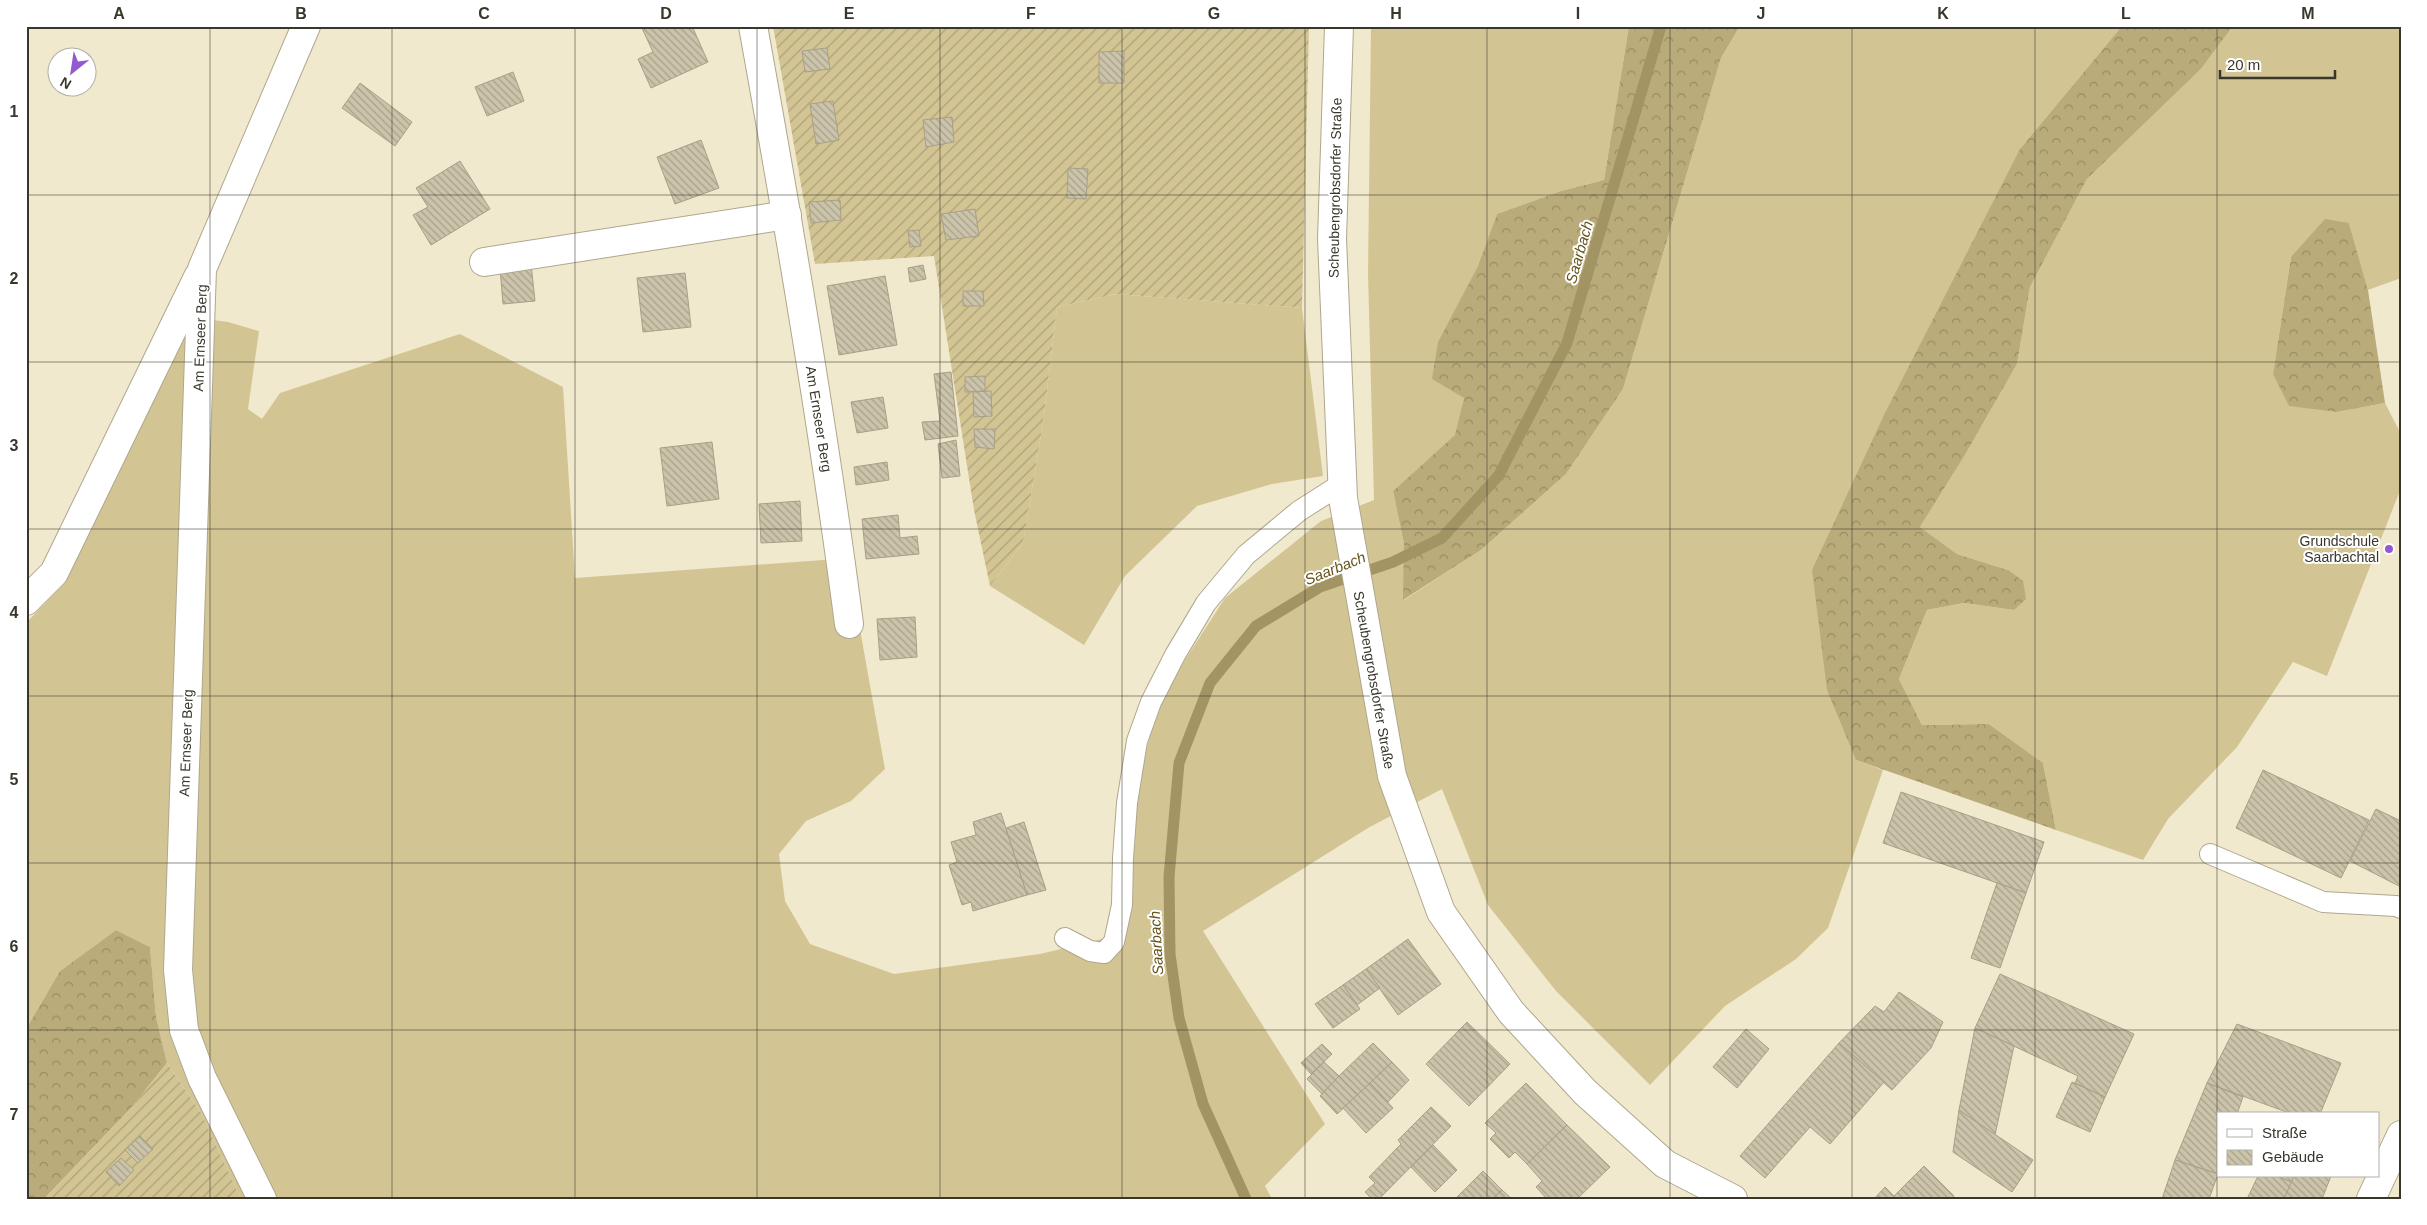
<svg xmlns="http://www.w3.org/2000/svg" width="2427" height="1225" viewBox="0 0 2427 1225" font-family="Helvetica,sans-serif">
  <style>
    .grass { fill: #d3c593 }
    .forest { fill: url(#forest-crowns) }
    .garden { fill: url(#garden-furrows) }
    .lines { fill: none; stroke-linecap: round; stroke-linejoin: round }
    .stream { stroke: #a29463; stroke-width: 11 }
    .building { fill: url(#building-back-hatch); stroke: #a8a086 }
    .lane-casing { stroke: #afa78d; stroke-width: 22 }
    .street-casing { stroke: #afa78d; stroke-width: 30 }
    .secondary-casing { stroke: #afa78d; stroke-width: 30 }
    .lane { stroke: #fff; stroke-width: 20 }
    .street { stroke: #fff; stroke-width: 28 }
    .secondary { stroke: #fff; stroke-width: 28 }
    .grid { fill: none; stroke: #39362b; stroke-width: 1; stroke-opacity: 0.55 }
    .poi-dot { fill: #9259d0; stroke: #fff; stroke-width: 2 }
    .labels { text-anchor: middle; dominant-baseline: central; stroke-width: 4; stroke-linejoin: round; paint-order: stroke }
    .street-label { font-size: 14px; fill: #39362b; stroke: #fff }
    .poi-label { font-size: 14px; fill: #39362b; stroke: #fff; text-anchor: end }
    .water-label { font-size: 15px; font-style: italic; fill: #65551b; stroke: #fff }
    .neatline { fill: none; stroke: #39362b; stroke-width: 2 }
    .grid-label { font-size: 16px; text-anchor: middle; font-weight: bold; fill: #39362b }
  </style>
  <defs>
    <pattern id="forest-crowns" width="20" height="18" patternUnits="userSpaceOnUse" patternTransform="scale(1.25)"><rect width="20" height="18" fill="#baab7a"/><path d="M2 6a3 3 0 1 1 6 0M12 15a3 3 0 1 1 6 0" fill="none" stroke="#988c64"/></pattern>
    <pattern id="garden-furrows" width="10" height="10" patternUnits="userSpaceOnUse" patternTransform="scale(1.25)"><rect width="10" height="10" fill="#d3c593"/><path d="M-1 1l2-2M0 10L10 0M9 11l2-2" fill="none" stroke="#aca178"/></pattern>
    <pattern id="building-back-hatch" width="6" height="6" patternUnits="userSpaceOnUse" patternTransform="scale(1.25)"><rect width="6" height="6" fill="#ccc4aa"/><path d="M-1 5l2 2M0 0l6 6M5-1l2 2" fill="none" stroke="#a7a08b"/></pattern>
  </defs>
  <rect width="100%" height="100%" fill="#f1e9cd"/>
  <!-- grass -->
  <g class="grass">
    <path d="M1371,26H1629L1604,180L1561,191L1497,214L1477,268L1464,398L1456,435L1393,491L1404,544V600L1481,550L1566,474L1623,389L1721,58L1740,26H2122L2020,149L1856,760L1883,770L1828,928L1796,959L1725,1006L1650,1085L1556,991L1488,905L1442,789L1368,828L1203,931L1325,1124L1265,1186L1272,1199H241L201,1113L167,1063L156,1017L150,947L116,930L60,971L26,1029V623L66,582L189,317L228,322L259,331L248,409L262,419L280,393L460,334L563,387L575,578L850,558L861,635L885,769L851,801L806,821L779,854L785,901L810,944L894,974L1040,954L1127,933L1134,802L1158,702L1225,598L1321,521L1374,500L1368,274Z"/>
    <path d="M2233,26H2401V278L2368,290L2349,223L2291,257L2273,374L2337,412L2385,403L2401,434V488L2327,676L2293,662L2237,747L2168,819L2143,860L2056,830L2043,763L1989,724L1922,725L1899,679L1927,610L1964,603L2014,610L2008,570L1957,554L1920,527L1965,455L2017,364L2030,287L2087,179L2201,69Z"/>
    <path d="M1116,294L1302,308L1323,476L1272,484L1197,506L1125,576L1084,645L990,586L1023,543L1043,423L1057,307Z"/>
  </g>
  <!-- forest -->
  <g class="forest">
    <path d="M1629,26H1740L1721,58L1623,389L1566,474L1481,550L1403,600L1404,544L1393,491L1455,435L1464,398L1432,379L1438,342L1477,268L1497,214L1561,191L1604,180Z"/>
    <path d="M2122,26H2233L2201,69L2087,179L2030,287L2017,364L1965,455L1920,527L1957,554L2008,570L2023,581L2026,599L2014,610L1964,603L1927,610L1899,679L1922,725L1989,724L2043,763L2056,830L1856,760L1827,690L1812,570L1885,413L2020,149Z"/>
    <path d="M2325,219L2349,223L2368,290L2385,403L2337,412L2289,406L2273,374L2291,257Z"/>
    <path d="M116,930L150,947L156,1017L167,1063L131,1108L44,1199H26V1029L60,971Z"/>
  </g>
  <!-- garden -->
  <g class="garden">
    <path d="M773,26H1309L1302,308L1116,294L1057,307L1043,423L1023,543L990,586L974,510L934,256L815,264Z"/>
    <path d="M167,1063L201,1113L241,1199H44L131,1108Z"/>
  </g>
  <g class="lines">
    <!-- stream -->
    <path class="stream" d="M1246,1199L1203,1104L1179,1018L1170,954L1169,877L1179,763L1210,683L1256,626L1320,587L1393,562L1442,538L1499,475L1567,343L1661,26"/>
  </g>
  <!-- building -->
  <g class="building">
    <path d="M641,26H692L708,62L651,88L638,59L653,52Z"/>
    <path d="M827,48L830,69L805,72L802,51Z"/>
    <path d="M1124,51V83H1099V52Z"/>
    <path d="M513,72L524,101L487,116L475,87Z"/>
    <path d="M360,83L412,122L395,146L342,108Z"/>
    <path d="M833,101L839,140L816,144L810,104Z"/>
    <path d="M952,117L954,142L926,147L923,120Z"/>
    <path d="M701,140L719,188L675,204L657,157Z"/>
    <path d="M460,161L490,209L431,245L413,215L428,207L416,188Z"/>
    <path d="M1068,168L1088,169L1086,199L1067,198Z"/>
    <path d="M840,200L841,220L811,223L809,202Z"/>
    <path d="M975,209L979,236L946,240L941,214Z"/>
    <path d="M919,230L921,246L910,247L908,231Z"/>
    <path d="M531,264L535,301L503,304L500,268Z"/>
    <path d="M923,265L926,279L910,282L908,268Z"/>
    <path d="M685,273L691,327L643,332L637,278Z"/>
    <path d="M885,276L897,345L839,355L827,286Z"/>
    <path d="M963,291H983L984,306H963Z"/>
    <path d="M951,372L958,436L925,440L922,422L940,421L934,374Z"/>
    <path d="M985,376V391L965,392V377Z"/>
    <path d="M991,391L992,416L974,417L973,392Z"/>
    <path d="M883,397L888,428L857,433L851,402Z"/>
    <path d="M974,429H995L994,449L975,447Z"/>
    <path d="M956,440L960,476L942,478L938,444Z"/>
    <path d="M712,442L719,499L667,506L660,448Z"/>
    <path d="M887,462L889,480L856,485L854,467Z"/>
    <path d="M800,501L802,541L761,543L759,504Z"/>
    <path d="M898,515L900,538L917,536L919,554L866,559L862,519Z"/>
    <path d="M915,617L917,657L880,660L877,619Z"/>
    <path d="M2263,770L2369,820L2341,878L2236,828Z"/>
    <path d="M1901,792L2044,842L2026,893L1883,843Z"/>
    <path d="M2376,809L2401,821V887L2350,861Z"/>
    <path d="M1001,813L1027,895L973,911L971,902L962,905L949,865L957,862L951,842L976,835L973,822Z"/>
    <path d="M1024,822L1046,890L1027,895L1006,828Z"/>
    <path d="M1997,883L2026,893L2000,968L1971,958Z"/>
    <path d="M1408,939L1441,984L1398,1015L1366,969Z"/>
    <path d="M1366,969L1380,988L1357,1005L1343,985Z"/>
    <path d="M2000,974L2134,1034L2105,1097L2075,1083L2078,1076L1975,1028Z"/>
    <path d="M1343,985L1360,1009L1333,1028L1315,1004Z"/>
    <path d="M1899,992L1943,1022L1931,1048L1892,1090L1839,1043L1875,1006L1884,1012Z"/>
    <path d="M1467,1022L1510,1064L1469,1106L1426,1064Z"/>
    <path d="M2237,1024L2341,1063L2320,1114H2292L2207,1083Z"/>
    <path d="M1975,1028L2014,1046L1995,1135L1959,1110Z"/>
    <path d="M1746,1029L1769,1049L1737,1088L1713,1067Z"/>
    <path d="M1373,1043L1392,1062L1358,1095L1339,1076Z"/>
    <path d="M1839,1043L1884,1082L1830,1144L1810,1127L1765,1178L1740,1156Z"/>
    <path d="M1322,1044L1332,1054L1311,1074L1301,1063Z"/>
    <path d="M1324,1062L1339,1076L1322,1094L1307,1079Z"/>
    <path d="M1392,1062L1409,1080L1388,1102L1370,1083Z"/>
    <path d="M1339,1076L1358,1095L1337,1114L1320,1096Z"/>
    <path d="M2072,1082L2105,1097L2090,1132L2056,1117Z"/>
    <path d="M1370,1083L1393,1108L1366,1133L1343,1108Z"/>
    <path d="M1526,1083L1567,1125L1527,1164L1515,1152L1509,1158L1490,1139L1496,1133L1485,1123Z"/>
    <path d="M2207,1083L2243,1097L2237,1114H2218V1174L2175,1160Z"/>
    <path d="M1431,1107L1451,1126L1379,1199H1372L1365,1192L1375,1183L1369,1177L1401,1144L1398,1140Z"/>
    <path d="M1959,1110L2033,1160L2012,1192L1953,1152Z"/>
    <path d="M1567,1125L1610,1167L1577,1199H1547L1536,1187L1542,1181L1527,1164Z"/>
    <path d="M140,1136L153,1149L138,1163L125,1150Z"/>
    <path d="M1433,1145L1457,1170L1435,1192L1411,1167Z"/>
    <path d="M121,1158L134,1170L119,1186L106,1172Z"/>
    <path d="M2175,1160L2218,1174L2209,1199H2162Z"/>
    <path d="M1924,1166L1954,1196L1952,1199H1874L1885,1187L1894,1196Z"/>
    <path d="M1483,1171L1502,1190L1492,1199H1455Z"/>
    <path d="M2258,1176H2277L2292,1182L2284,1199H2247Z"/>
    <path d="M2277,1176H2294L2292,1182Z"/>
    <path d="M2294,1176H2331L2322,1199H2284Z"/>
    <path d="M1502,1190L1512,1199H1492Z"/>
  </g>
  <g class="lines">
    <defs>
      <g id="lane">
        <path d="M2210,854L2323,902L2396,906L2401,908"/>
        <path d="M1065,938L1090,951L1104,953L1114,942L1122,905L1123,858L1127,803L1137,741L1151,702L1175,655L1206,603L1246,555L1299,511L1343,483"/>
      </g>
      <g id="street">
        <path d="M753,26C789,225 823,424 849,624"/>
        <path d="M484,262L787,215"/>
        <path d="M26,601L54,573L198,277"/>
        <path d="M262,1199L202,1078L184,1030L178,970L202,269L306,26"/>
        <path d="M2371,1199L2401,1135"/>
      </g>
      <path id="secondary" d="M1339,26L1332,239L1343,498L1392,776L1441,912L1511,1012L1585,1092L1665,1164L1733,1199"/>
    </defs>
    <!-- lane casing -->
    <use href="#lane" class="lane-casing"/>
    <!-- street casing -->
    <use href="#street" class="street-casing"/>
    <!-- secondary casing -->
    <use href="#secondary" class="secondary-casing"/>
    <!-- lane -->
    <use href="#lane" class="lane"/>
    <!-- street -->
    <use href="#street" class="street"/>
    <!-- secondary -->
    <use href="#secondary" class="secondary"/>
  </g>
  <!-- grid -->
  <path class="grid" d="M210,26V1199M392,26V1199M575,26V1199M757,26V1199M940,26V1199M1122,26V1199M1305,26V1199M1487,26V1199M1670,26V1199M1852,26V1199M2035,26V1199M2217,26V1199M26,195H2401M26,362H2401M26,529H2401M26,696H2401M26,863H2401M26,1030H2401"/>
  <!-- markers -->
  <circle class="poi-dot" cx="2389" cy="549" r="5"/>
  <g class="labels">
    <!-- street labels -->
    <g class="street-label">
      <text transform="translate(1335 188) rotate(-89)">Scheubengrobsdorfer Straße</text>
      <text transform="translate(200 338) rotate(-88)">Am Ernseer Berg</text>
      <text transform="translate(819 419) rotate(81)">Am Ernseer Berg</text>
      <text transform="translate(1374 680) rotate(80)">Scheubengrobsdorfer Straße</text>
      <text transform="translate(186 743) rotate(-88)">Am Ernseer Berg</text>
    </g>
    <!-- poi labels -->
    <g class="poi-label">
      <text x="2379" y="541">Grundschule<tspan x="2379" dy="16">Saarbachtal</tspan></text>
    </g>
    <!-- water labels -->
    <g class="water-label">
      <text transform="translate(1579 252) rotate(-74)">Saarbach</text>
      <text transform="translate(1335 568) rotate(-22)">Saarbach</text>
      <text transform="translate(1156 943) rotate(-93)">Saarbach</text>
    </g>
  </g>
  <!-- border -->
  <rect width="2427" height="1225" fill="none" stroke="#ffffff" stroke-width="55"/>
  <!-- legend -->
  <rect x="2217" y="1112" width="162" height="65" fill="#ffffff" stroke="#b0afaa"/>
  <rect x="2227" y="1129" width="25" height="8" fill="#ffffff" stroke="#b0afaa"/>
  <text x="2262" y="1138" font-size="15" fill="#39362b">Straße</text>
  <rect x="2227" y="1150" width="25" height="15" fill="url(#building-back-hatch)" stroke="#b0afaa"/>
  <text x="2262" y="1162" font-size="15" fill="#39362b">Gebäude</text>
  <!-- north arrow -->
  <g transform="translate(72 72) rotate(210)"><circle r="24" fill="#ffffff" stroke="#b0afaa"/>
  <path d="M0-4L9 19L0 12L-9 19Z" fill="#9259d0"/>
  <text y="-8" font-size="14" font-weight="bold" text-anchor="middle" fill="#39362b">N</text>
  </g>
  <!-- scale -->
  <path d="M2220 70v8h115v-8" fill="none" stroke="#39362b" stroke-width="2.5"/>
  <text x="2227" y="70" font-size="15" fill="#39362b" stroke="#ffffff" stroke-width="4" paint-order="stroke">20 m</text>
  <rect x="28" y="28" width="2372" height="1170" class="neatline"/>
  <g class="grid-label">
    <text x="119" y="19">A</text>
    <text x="301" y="19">B</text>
    <text x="484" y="19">C</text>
    <text x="666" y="19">D</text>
    <text x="849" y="19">E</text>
    <text x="1031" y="19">F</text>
    <text x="1214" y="19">G</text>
    <text x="1396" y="19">H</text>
    <text x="1578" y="19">I</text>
    <text x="1761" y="19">J</text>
    <text x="1943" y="19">K</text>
    <text x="2126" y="19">L</text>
    <text x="2308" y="19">M</text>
    <text x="14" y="117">1</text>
    <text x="14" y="284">2</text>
    <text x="14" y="451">3</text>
    <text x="14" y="618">4</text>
    <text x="14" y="785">5</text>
    <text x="14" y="952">6</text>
    <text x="14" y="1120">7</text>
  </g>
</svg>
